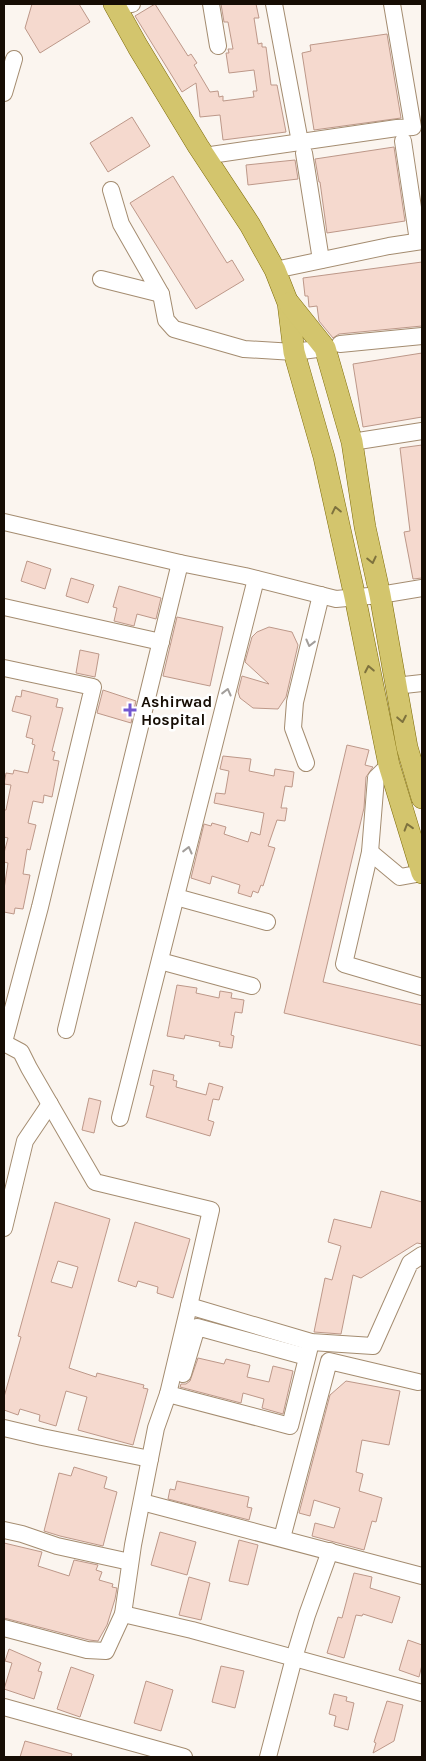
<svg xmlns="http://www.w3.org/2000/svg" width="426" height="1761" viewBox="0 0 426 1761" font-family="Karla,sans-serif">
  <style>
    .building { fill: #f5d9ce; stroke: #bd9889; fill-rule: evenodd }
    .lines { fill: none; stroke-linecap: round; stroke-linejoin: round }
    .minor-casing { stroke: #a48c70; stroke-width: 18 }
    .major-casing { stroke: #7e6b09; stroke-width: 22 }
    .minor { stroke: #fff; stroke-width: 16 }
    .major { stroke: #d3c56d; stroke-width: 21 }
    .oneway { stroke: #7e723e }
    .oneway2 { stroke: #a29e9b }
    .poi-dot { fill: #7257d0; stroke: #fff; stroke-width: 2 }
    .labels { text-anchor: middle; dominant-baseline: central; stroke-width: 5; stroke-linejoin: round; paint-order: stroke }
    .poi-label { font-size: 16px; font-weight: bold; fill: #160d04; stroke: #fff; text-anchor: start }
  </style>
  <rect width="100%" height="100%" fill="#fbf5ef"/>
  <!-- building -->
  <g class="building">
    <path d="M32,4H79L90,22L40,53L25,28Z"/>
    <path d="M155,4L188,56L191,54L197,63L194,65L210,92L218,91L219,97L223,96V101L254,97L253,91H257L254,70L229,73L226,53H229L228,49H233L228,22H224L221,4H256L259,18H254L258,44L262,43V47H266L271,85H277L286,132L223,140L220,115L200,117L196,83L182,92L135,16Z"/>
    <path d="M387,34L401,118L314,130L302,53L311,51L310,45Z"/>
    <path d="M132,117L150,146L108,172L90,143Z"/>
    <path d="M394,147L405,221L327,233L320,182H319L315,159Z"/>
    <path d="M295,160L298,179L248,185L246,165Z"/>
    <path d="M173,176L227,263L232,260L244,280L196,309L130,203Z"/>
    <path d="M422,262V326L339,334L333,338L319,321L317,306L309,307L308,296H305L303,278Z"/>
    <path d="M422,353V417L363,427L353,364Z"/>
    <path d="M422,445V578L413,579L404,532L410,531L400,448Z"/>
    <path d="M27,561L51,569L45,589L21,581Z"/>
    <path d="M71,578L94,585L88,603L66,596Z"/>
    <path d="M119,586L161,598L156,619L137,614L134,626L114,621L117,608L113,607Z"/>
    <path d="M177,617L223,627L210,686L163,676Z"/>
    <path d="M269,627L292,632L298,645L286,697L278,709L253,708L240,698L238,692L242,676L269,684L245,662L252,637L257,632Z"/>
    <path d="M80,650L99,654L95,677L76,673Z"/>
    <path d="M22,690L58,699L56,707L63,708L52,751L55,752L53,760L59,761L52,797L44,795L43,803L33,801L28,823L36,825L30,850L27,849L23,874L30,875L23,909L15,908L14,914L4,912V889L8,863L4,862V853L8,838L4,837V810H6L11,785L4,784L6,773L13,774L14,770L28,773L35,745L32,744L33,739L26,737L31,716L12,711L16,696L21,697Z"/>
    <path d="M103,690L136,701L131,723L97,713Z"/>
    <path d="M347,745L369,750L365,765L373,767L366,777L364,808L323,982L422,1005V1046L284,1013Z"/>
    <path d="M223,756L251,759L249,771L274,776L275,769L294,772L292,787L285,786L281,808H287L285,821L277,820L268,846L275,848L263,886L261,885L258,893L253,891L251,897L238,893L240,885L212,876L210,884L191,878L204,824L211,826L212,823L226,827L224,834L248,842L251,832L260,835L264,813L214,803L216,793L225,794L229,771L220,769Z"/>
    <path d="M177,985L197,988L196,993L219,998L220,991L232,993L231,998L244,1000L242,1013L235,1012L231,1035L234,1036L232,1048L219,1046L220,1042L185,1035L184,1039L167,1036Z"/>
    <path d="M153,1070L174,1075L173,1080L177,1081L176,1087L206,1095L209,1083L223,1087L219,1100L213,1099L208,1120L214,1122L210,1136L146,1117L154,1086L150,1085Z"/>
    <path d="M89,1098L101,1101L94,1133L82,1130Z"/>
    <path d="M381,1191L422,1202V1244L417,1243L361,1278L353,1275L341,1334L314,1332L325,1278L332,1280L341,1246L328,1242L334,1219L371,1228Z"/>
    <path d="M55,1202L110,1219L69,1368L96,1377L97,1373L144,1385L143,1388L148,1389L133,1445L78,1430L87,1397L66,1391L56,1426L39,1421L40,1415L20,1409L18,1415L4,1410V1397L21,1337L18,1336ZM58,1261L78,1267L72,1288L51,1282Z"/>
    <path d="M135,1222L190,1239L173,1298L157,1293L158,1287L138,1281L136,1287L118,1281Z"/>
    <path d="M198,1358L224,1364L226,1359L250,1365L247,1377L269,1382L273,1366L293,1371L283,1414L262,1408L264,1399L243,1393L241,1403L180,1387L181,1384H186L190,1381Z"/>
    <path d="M346,1381L400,1391L389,1445L362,1440L356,1472L363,1474L359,1491L382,1498L376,1522L372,1521L364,1550L312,1536L315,1523L334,1528L340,1508L314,1500L310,1516L299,1513L330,1395Z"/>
    <path d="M74,1467L107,1477L104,1488L117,1492L103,1546L60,1536L44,1531L59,1473L71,1476Z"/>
    <path d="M177,1481L249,1497L247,1507L252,1508L249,1520L168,1499L170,1489L175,1490Z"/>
    <path d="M160,1532L196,1542L187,1575L151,1565Z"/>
    <path d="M239,1540L258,1545L248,1585L229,1581Z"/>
    <path d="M4,1543L42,1552L38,1566L69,1576L74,1560L98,1565L96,1570L102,1572L99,1580L113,1584L112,1587L117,1588L115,1599L107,1625L98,1641L89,1640L4,1618Z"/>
    <path d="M354,1573L372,1577L370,1588L400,1597L392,1623L363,1614L362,1616L356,1615L344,1658L327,1653L338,1617L342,1618Z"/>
    <path d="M189,1577L210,1583L201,1620L179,1615Z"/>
    <path d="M408,1640L422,1645V1665L419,1677L399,1670Z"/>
    <path d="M9,1649L41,1663L38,1671L42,1672L34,1699L4,1689L12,1663L5,1661Z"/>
    <path d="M221,1666L244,1671L235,1708L212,1702Z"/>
    <path d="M71,1667L94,1675L80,1717L57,1709Z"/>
    <path d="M146,1681L173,1690L161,1731L134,1723Z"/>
    <path d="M334,1694L347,1697L346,1701L354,1703L348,1730L334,1726L336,1716L329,1714Z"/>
    <path d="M387,1701L403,1705L394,1741L373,1753L376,1743L374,1742Z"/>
    <path d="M25,1741L72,1754L71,1757H20Z"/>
  </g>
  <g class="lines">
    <defs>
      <g id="minor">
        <path d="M211,4L218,46"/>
        <path d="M274,4L300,142"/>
        <path d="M116,7L132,4"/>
        <path d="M4,93L14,59"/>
        <path d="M403,141L418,241"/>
        <path d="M304,153L321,260"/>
        <path d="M204,156L397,128L413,127L392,4"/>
        <path d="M275,270L389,246L422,241"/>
        <path d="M101,279L161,294L121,224L111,190"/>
        <path d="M161,294L166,320L174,329L244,349L294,352L325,348"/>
        <path d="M340,344L422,336"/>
        <path d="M352,442L422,431"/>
        <path d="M4,522L180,563L245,576L336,599L380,595L422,588"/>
        <path d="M4,607L161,642"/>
        <path d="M4,668L93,687L40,907L4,1042"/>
        <path d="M395,686L422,683"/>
        <path d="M306,763L293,728L295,702L321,595"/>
        <path d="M389,765L376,778L370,852L344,964L422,987"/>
        <path d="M370,852L400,877L422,873"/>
        <path d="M176,897L267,922"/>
        <path d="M160,961L252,986"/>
        <path d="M66,1030L180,563"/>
        <path d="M4,1043L21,1052L29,1068L95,1182L211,1210L189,1306"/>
        <path d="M120,1118L256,579"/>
        <path d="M4,1228L25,1141L50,1104"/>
        <path d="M422,1255L410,1263L373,1346L311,1342L189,1306L168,1394L156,1428L133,1545L123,1614L192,1630L422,1693"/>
        <path d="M183,1374L197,1327L307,1357"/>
        <path d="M168,1394L290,1426L311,1342"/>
        <path d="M4,1428L42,1437L150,1459"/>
        <path d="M142,1502L422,1576"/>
        <path d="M4,1530L22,1534L57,1546L130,1562"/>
        <path d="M282,1538L329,1361L418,1382"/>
        <path d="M4,1628L87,1650L106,1651L123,1614"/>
        <path d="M4,1707L184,1757"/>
        <path d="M268,1757L294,1658L307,1615L330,1551"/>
      </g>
      <g id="major">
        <path d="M114,4L138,47L198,146L250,225L275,270L288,303L294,352L324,457L355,597L389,765L422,873"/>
        <path d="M289,303L325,348L352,442L365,527L380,595L407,747L422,798"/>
      </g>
    </defs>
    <!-- minor casing -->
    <use href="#minor" class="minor-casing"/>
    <!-- major casing -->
    <use href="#major" class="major-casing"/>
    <!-- minor -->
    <use href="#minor" class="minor"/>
    <!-- major -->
    <use href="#major" class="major"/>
  </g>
  <!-- one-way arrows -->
  <defs><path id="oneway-chevron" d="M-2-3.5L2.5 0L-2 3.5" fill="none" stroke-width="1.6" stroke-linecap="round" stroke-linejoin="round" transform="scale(1.25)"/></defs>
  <g class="oneway">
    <use href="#oneway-chevron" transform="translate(336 510) rotate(-102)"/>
    <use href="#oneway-chevron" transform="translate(372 560) rotate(77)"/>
    <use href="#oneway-chevron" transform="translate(369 669) rotate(-101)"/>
    <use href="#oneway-chevron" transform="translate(402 719) rotate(79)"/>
    <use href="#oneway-chevron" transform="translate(408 827) rotate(-107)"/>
  </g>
  <g class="oneway2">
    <use href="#oneway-chevron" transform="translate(310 643) rotate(104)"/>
    <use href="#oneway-chevron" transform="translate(227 692) rotate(-76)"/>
    <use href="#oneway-chevron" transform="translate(188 850) rotate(-76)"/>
  </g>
  <!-- markers -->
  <path class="poi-dot" d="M127.5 702.5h5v5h5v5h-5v5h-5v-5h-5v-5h5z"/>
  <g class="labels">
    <!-- poi labels -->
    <g class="poi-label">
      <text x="141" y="701">Ashirwad<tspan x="141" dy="18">Hospital</tspan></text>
    </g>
  </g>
  <!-- border -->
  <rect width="426" height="1761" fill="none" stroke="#160d04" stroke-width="10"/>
</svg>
